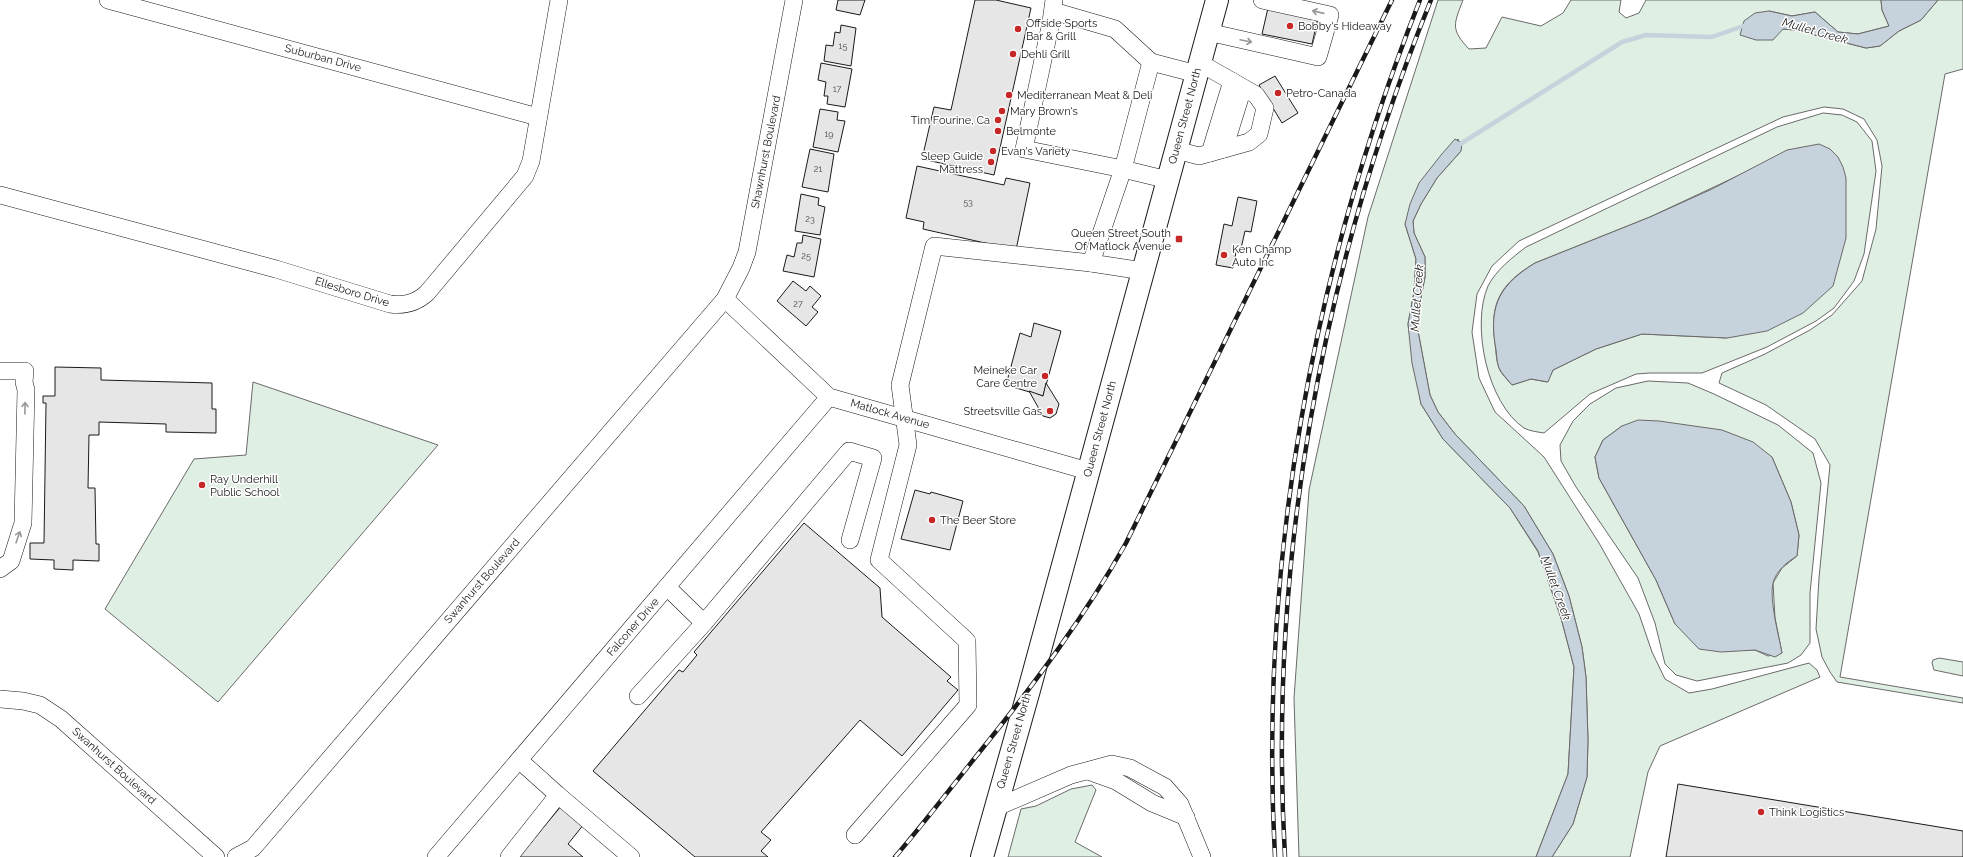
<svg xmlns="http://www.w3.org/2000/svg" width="1963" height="857" viewBox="0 0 1963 857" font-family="Raleway,sans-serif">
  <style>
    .green { fill: #e0efe3; stroke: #6a6a6a; fill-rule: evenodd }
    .water { fill: #c6d2dc; stroke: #6a6a6a }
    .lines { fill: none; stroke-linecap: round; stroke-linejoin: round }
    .stream { stroke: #c6d2dc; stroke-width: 4.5 }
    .building { fill: #e6e6e6; stroke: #1a1a1a }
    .minor-casing { stroke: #1a1a1a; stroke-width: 18 }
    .major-casing { stroke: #1a1a1a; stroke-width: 24 }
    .minor { stroke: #fff; stroke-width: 17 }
    .major { stroke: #fff; stroke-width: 22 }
    .rail-casing { stroke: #1a1a1a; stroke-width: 4.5 }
    .rail { stroke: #fff; stroke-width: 3; stroke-dasharray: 9; stroke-linecap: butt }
    .oneway { stroke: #989898 }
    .poi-dot { fill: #c62828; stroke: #fff; stroke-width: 1.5 }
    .labels { text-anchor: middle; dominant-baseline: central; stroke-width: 3; stroke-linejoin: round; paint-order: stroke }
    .number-label { font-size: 9px; fill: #4d4d4d }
    .poi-label { font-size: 11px; fill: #1a1a1a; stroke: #fff; text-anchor: start }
    .street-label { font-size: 11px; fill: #1a1a1a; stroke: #fff }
    .water-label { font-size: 12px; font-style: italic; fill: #1a1a1a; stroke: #fff }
  </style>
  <rect width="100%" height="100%" fill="#fff"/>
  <!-- green -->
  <g class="green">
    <path d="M1438,0H1463C1454,24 1450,29 1469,49L1486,48L1502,17L1541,26L1563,13L1571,0H1621L1619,12L1626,18L1639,13L1646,0H1881L1882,10L1889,26L1858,34L1838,32L1815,12L1792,16L1769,11L1783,29L1795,30L1866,48L1880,46L1899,31L1921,20L1938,0H1963V69L1945,74L1840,677L1963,698V703L1837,682L1830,672L1822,657L1816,629L1819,578L1830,465L1815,439L1766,405L1719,383L1722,373L1765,354L1810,330L1832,315L1862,281L1876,229L1882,166L1877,140L1864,119L1843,109L1824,107L1783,117L1519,241L1492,266L1477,294L1472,332L1479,378L1495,412L1544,457L1599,543L1639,614L1652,652L1665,679L1689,693L1712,689L1809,663L1817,670L1820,677L1660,746L1648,772L1630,857H1552L1573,824L1587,777L1588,740L1586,677L1582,647L1569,596L1553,554L1524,506L1455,434L1438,412L1430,395L1418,331L1419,308L1425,277V257L1414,233L1413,221L1421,204L1437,178L1461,151L1458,139L1405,224L1416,259L1414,292L1408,324L1421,404L1443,439L1510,508L1538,552L1561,618L1574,667L1568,774L1536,857H1299L1294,698L1309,490L1368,217Z"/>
    <path d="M1823,113L1842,115L1857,122L1872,141L1876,171L1864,254L1854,281L1834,308L1816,321L1767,347L1702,373H1650L1636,374L1590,394L1544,433C1538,432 1529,431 1524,428C1487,403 1471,325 1488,286C1496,270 1513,257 1526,247L1777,127ZM1748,171L1727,338L1642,334L1596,349L1553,370L1547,382L1531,379L1512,385C1508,380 1501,374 1499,368C1496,360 1496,351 1495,343C1489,303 1501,283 1535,263L1650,217Z"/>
    <path d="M1648,381L1688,383L1714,394L1778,425L1813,453L1821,483L1810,593V643L1801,655L1788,663L1697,681L1676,675L1665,664L1655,623L1638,578L1576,487L1561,461L1560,445L1573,421L1590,404L1616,388ZM1622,426L1772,457L1791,502L1799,535L1797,556L1782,568L1773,583L1775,618L1782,653L1768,656L1755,650H1745L1675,624L1656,580L1599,478L1595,457L1603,440Z"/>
    <path d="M253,382L438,445L218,702L105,609L194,459L246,455Z"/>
    <path d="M1939,658L1963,662V676L1934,670L1932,663L1933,660Z"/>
    <path d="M1092,785L1096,790L1075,842L1102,857H1008L1021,809L1036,806L1071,789Z"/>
  </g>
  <!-- water -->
  <g class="water">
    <path d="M1881,0H1938L1921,20L1899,31L1880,46L1866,48L1795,30L1783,29L1773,40H1756L1740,35L1744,21L1755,13L1769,11L1792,16L1815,12L1838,32L1858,34L1889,26L1882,10Z"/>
    <path d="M1455,139L1462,143L1461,151L1437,178L1421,204L1413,221L1414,233L1425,257V277L1419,308L1418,331L1430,395L1438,412L1455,434L1524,506L1553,554L1569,596L1582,647L1586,677L1588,740L1587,777L1573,824L1552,857H1536L1568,774L1574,667L1561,618L1538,551L1510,508L1443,439L1421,404L1412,363L1408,324L1414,292L1416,259L1405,224L1410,204L1419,183L1441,155Z"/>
    <path d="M1819,144L1830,149L1838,157L1843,167L1846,178V238L1833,286L1803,313L1767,331L1727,338L1642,334L1596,349L1553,370L1548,382L1531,379L1512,385C1508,380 1502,374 1499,368C1496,361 1497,351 1495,344C1489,304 1501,284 1535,263L1650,217L1712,189L1787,150Z"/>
    <path d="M1638,420L1659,421L1722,430L1753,442L1772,457L1791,502L1799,535L1797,556C1787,562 1776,571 1773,583C1769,600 1779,636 1782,653L1775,657L1755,650L1721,652L1699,649L1675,624L1656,580L1599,478L1595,457L1603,440L1622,426Z"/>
  </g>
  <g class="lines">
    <!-- stream -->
    <path class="stream" d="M1457,146L1622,42L1646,35L1712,37L1749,24"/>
  </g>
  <!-- building -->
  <g class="building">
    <path d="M838,0H865L860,15L836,10Z"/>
    <path d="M975,0H996L1031,8L994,175L922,159L934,107L951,110Z"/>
    <path d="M1268,8L1318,18L1312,44L1262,34Z"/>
    <path d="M841,25L856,28L851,66L824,61L826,45L833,46L835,32L840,33Z"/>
    <path d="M821,63L852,69L845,107L827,104L828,96H824L826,82L818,80Z"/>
    <path d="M1275,76L1298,113L1282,123L1259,85Z"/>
    <path d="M820,109L838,112L837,120L845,121L838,152L813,147Z"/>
    <path d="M810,149L834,154L828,192L802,187Z"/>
    <path d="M917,166L1004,185L1006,178L1030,183L1016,250L923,229L924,222L906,218Z"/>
    <path d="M801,194L819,198L818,205L825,207L820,235L795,231Z"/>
    <path d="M1238,197L1257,201L1251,232L1245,231L1240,253L1236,252L1233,268L1216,265L1224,224L1232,226Z"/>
    <path d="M803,235L821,239L814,277L783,271L787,255L794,257L797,243H802Z"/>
    <path d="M793,281L806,291L810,286L821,296L812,307L818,312L806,326L777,301Z"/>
    <path d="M1034,323L1061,331L1043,396L1006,385L1020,333L1031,337Z"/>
    <path d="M55,367L101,368V380L212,383V409H216V433L166,432V424L99,422V435H89L88,488H95L96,544H99V561L73,560V570L54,569V560L30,559V543H44L46,403H43V396H55Z"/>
    <path d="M1046,383L1059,404L1056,414L1050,418L1043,416L1029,391L1043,396Z"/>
    <path d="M915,490L930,494L931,492L963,501L950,550L901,539Z"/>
    <path d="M804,523L880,588L882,617L951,677L947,681L958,690L902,756L860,720L761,832L771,840L761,851L768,857H695L593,771L679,670L683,672L697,655L694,652Z"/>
    <path d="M1678,784L1963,831V857H1666Z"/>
    <path d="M562,805L584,824L568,844L583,857H519Z"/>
  </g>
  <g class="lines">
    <defs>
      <g id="minor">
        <path d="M108,0L538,117"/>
        <path d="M1054,0L1051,22L1024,149L1123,169L1091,263L1143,271"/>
        <path d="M1053,11L1115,29L1151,62"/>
        <path d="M1208,32L1318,57L1330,15L1262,0"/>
        <path d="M1224,149L1243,88"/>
        <path d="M1176,150L1199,156L1249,142L1259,134L1265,108L1256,95L1200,63"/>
        <path d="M1210,153L1232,81"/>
        <path d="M1168,180L1123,169L1151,62L1197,74"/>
        <path d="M0,195L276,269L390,304C405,306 416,303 427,293L525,176L531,161L559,0"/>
        <path d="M725,299L829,397L1088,471"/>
        <path d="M0,371H25L24,382L26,390L23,523L11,561L0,569"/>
        <path d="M704,623L849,451L873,458L850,540"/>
        <path d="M638,696L704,623L667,587"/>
        <path d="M0,699L23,701L40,705L61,719L216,857"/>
        <path d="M1088,771L1116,781L1152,803L1186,817"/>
        <path d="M558,795L631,857"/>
        <path d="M995,808L1071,775L1112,764L1130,768L1165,787L1180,804L1202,857"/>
        <path d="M855,835L968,705L967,641L879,560L908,445L900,385L934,246L1091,263"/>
        <path d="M236,857L253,848L725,299L741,268L747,252L794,0"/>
        <path d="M436,857L829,397"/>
        <path d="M509,857L558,795L519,760"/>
      </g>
      <path id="major" d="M982,857L1029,690L1217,0"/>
    </defs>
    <!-- minor casing -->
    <use href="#minor" class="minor-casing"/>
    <!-- major casing -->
    <use href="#major" class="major-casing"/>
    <!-- minor -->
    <use href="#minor" class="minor"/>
    <!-- major -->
    <use href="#major" class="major"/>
    <defs>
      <g id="rail">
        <path d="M895,857C925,822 953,785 982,749C1035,683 1085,616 1126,543L1392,0"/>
        <path d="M1275,857C1259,564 1312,272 1420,0"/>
        <path d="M1285,857C1268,565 1321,271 1431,0"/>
      </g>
    </defs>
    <!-- rail casing -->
    <use href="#rail" class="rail-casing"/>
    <!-- rail -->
    <use href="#rail" class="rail"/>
  </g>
  <!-- one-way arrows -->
  <defs><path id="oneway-shaft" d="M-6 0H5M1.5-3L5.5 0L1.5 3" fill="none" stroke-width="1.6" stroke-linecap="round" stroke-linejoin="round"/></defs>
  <g class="oneway">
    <use href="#oneway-shaft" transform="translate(1318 12) rotate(-167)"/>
    <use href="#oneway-shaft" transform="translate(1246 41) rotate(12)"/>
    <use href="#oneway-shaft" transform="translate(25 408) rotate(-89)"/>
    <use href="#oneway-shaft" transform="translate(18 537) rotate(-71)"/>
  </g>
  <!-- markers -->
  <g class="poi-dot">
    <circle cx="1290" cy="26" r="4"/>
    <circle cx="1018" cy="29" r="4"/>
    <circle cx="1013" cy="54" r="4"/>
    <circle cx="1278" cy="93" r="4"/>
    <circle cx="1009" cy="95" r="4"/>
    <circle cx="1002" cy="111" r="4"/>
    <circle cx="998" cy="120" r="4"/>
    <circle cx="998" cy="131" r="4"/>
    <circle cx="993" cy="151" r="4"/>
    <circle cx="991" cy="162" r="4"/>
    <rect x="1175" y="235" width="8" height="8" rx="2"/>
    <circle cx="1224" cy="255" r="4"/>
    <circle cx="1045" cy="376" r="4"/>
    <circle cx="1050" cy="411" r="4"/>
    <circle cx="202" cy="485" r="4"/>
    <circle cx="932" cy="520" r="4"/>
    <circle cx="1761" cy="812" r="4"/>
  </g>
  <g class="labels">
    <!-- number labels -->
    <g class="number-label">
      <text x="843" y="46">15</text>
      <text x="837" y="89">17</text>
      <text x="829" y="134">19</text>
      <text x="818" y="169">21</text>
      <text x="968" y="202">53</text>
      <text x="810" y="219">23</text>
      <text x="806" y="256">25</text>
      <text x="798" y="304">27</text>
    </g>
    <!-- poi labels -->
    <g class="poi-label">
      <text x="1026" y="23">Offside Sports<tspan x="1026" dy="13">Bar &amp; Grill</tspan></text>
      <text x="1298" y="26">Bobby's Hideaway</text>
      <text x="1021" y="54">Dehli Grill</text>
      <text x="1286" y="93">Petro-Canada</text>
      <text x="1017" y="95">Mediterranean Meat &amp; Deli</text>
      <text x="1010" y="111">Mary Brown's</text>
      <text x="990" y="120" text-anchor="end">Tim Fourine, Ca</text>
      <text x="1006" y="131">Belmonte</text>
      <text x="1001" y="151">Evan's Variety</text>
      <text x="983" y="156" text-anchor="end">Sleep Guide<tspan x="983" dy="13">Mattress</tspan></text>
      <text x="1171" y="233" text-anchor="end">Queen Street South<tspan x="1171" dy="13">Of Matlock Avenue</tspan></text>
      <text x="1232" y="249">Ken Champ<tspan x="1232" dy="13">Auto Inc</tspan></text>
      <text x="1037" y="370" text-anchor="end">Meineke Car<tspan x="1037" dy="13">Care Centre</tspan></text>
      <text x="1042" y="411" text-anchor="end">Streetsville Gas</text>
      <text x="210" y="479">Ray Underhill<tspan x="210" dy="13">Public School</tspan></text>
      <text x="940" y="520">The Beer Store</text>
      <text x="1769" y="812">Think Logistics</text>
    </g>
    <!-- street labels -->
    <g class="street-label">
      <text transform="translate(323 58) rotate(15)">Suburban Drive</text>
      <text transform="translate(1185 116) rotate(-75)">Queen Street North</text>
      <text transform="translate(766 152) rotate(-79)">Shawnhurst Boulevard</text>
      <text transform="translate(352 292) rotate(17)">Ellesboro Drive</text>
      <text transform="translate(890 414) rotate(16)">Matlock Avenue</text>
      <text transform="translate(1100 429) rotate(-75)">Queen Street North</text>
      <text transform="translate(482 581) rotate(-49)">Swanhurst Boulevard</text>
      <text transform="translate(633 627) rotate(-49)">Falconer Drive</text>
      <text transform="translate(1014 741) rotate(-74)">Queen Street North</text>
      <text transform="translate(114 766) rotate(42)">Swanhurst Boulevard</text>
    </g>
    <!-- water labels -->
    <g class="water-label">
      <text transform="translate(1815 31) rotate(16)">Mullet Creek</text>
      <text transform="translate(1417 298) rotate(-86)">Mullet Creek</text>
      <text transform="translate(1556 588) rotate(70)">Mullet Creek</text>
    </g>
  </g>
</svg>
